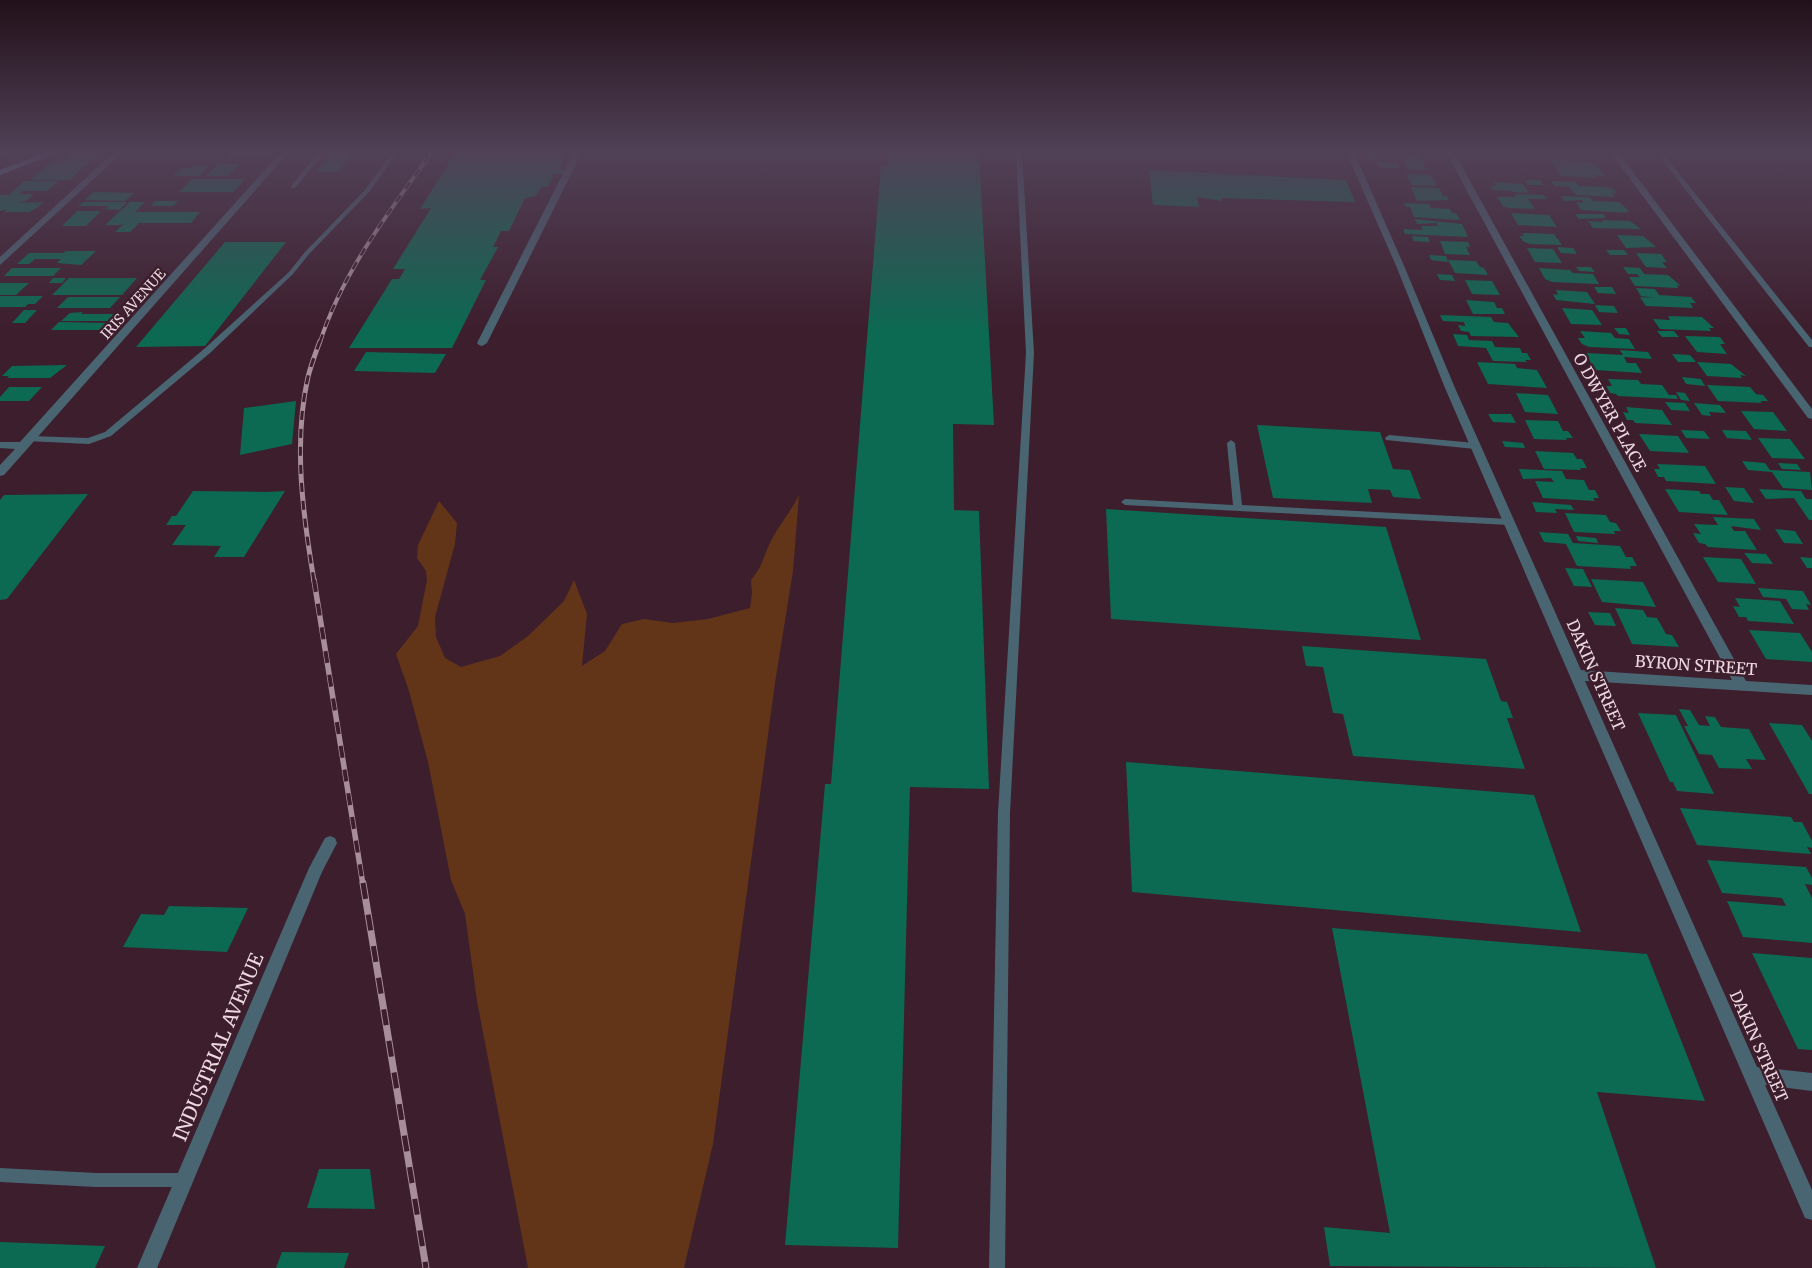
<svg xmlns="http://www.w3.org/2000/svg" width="1812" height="1268" viewBox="0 0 1812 1268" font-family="Merriweather,serif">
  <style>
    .green { fill: #623418 }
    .building { fill: #0c6952 }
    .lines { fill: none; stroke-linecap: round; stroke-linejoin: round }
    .service { fill: #496572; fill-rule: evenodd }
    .minor { fill: #496572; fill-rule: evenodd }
    .tertiary { fill: #496572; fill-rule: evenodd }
    .primary { fill: #639fbb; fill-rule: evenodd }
    .rail-far3-casing { stroke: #a78e99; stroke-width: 4 }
    .rail-far2-casing { stroke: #a78e99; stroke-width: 5 }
    .rail-far1-casing { stroke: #a78e99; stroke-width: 5.5 }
    .rail-casing { stroke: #a78e99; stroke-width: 7 }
    .rail-far3 { stroke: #3d1e2d; stroke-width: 2.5; stroke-dasharray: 8; stroke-linecap: butt }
    .rail-far2 { stroke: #3d1e2d; stroke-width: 3; stroke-dasharray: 9; stroke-linecap: butt }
    .rail-far1 { stroke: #3d1e2d; stroke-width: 4; stroke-dasharray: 12; stroke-linecap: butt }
    .rail { stroke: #3d1e2d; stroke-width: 5; stroke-dasharray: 16; stroke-linecap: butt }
    .labels { text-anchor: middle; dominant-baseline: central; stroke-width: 5; stroke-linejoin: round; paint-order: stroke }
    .far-street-label { font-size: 14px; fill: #eed9e2; stroke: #3d1e2d }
    .street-label { font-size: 16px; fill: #eed9e2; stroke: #3d1e2d }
    .near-street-label { font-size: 19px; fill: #eed9e2; stroke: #3d1e2d }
  </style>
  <rect width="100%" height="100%" fill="#3d1e2d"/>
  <!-- green -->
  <path class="green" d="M799,495L793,571L775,683L713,1144L684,1268H528L477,1001L465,914L451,880L428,762L409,691L396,654L418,626L427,580L426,571L417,558L418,545L439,501L457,523L455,544L435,617L436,637L445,658L461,667L500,656L528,636L564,601L574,580L587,614L582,666L605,651L622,624L644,619L673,623L708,619L750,608L752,593L751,580C765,563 763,555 772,539C780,524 791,511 799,495Z"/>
  <!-- building -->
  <g class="building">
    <path d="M98,152L99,154L94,160L68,161H90L70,180H30L52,162L64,161L72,154Z"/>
    <path d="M228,152H268L264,158H226Z"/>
    <path d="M333,152H354L338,172H316Z"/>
    <path d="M456,152H565L560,169H565L562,174H554L548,187H541L536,196L525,198L509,231H501L493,247H498L480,280H486L452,348H349L392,279H399L405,269H393L431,208L420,209Z"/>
    <path d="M889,152H979L994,425L953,424L954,510L979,511L989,789L910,787L898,1248L785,1245L825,784H831L881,165H888Z"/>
    <path d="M1367,153H1375L1379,160H1371Z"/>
    <path d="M1408,155L1420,156L1427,170L1408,169L1402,157H1409Z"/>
    <path d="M1549,159L1595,163L1605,176L1594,175L1596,178L1561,176Z"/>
    <path d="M1377,162H1397L1400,168H1380Z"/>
    <path d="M218,164H240L229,176H206Z"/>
    <path d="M194,165H210L199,176H173L181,168H191Z"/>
    <path d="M1149,170L1346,180L1355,202L1222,198V201L1197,197L1199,207L1153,205Z"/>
    <path d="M1406,174L1431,175L1437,186L1412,185Z"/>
    <path d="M192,179H245L233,192H179Z"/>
    <path d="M1525,180H1540L1543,185H1528Z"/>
    <path d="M24,181H59L47,191H22L18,194H34L26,201L18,203L43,202L37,208L29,212H4L8,209L0,211V195H9Z"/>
    <path d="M1551,181L1575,182L1579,186L1607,187L1614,189L1617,193H1612L1614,197L1576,195L1569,187L1555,186Z"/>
    <path d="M1494,182L1523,184L1529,193L1493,190L1491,185L1496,186Z"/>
    <path d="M1411,187L1439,188L1443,196H1447L1449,200L1417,201Z"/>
    <path d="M94,192L134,193L125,201L85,200Z"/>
    <path d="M1514,194L1544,195L1547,199H1528L1535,209L1509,208L1503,206L1497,197H1516Z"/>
    <path d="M1561,196L1590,197L1593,201L1619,202L1630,212L1625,211L1627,213L1581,210L1576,202L1584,203L1582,200L1564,201Z"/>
    <path d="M155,201H178L173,206H151Z"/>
    <path d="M83,202H127L119,210L105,209L109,206H78Z"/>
    <path d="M130,202H145L135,212H200L191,223H139L130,232H115L125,223L121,225H105Z"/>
    <path d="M1404,203L1429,204L1431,208L1450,209L1452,213H1456L1460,220L1414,217L1410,207H1406Z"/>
    <path d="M77,211H101L86,226H62Z"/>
    <path d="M1511,213L1549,215L1557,227L1518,225Z"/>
    <path d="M1575,214H1603L1606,218L1579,219Z"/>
    <path d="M1415,219L1462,224L1468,237L1405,234L1403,229L1423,230L1421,226H1438L1437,223L1417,224Z"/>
    <path d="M1602,220L1630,221L1641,229L1593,228L1588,221L1603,222Z"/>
    <path d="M1522,233L1554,234L1562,245L1529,244L1523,241L1519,236H1524Z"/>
    <path d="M1617,235L1643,236L1656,247L1626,248Z"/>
    <path d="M1412,236L1428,237L1430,242L1414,241Z"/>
    <path d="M1440,241L1468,242L1470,247H1466L1470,255L1445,254Z"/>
    <path d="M225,242H286L205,346L136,347Z"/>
    <path d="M1557,247L1573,248L1577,254L1561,253Z"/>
    <path d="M1527,248L1553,249L1562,263L1535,262Z"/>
    <path d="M1606,250H1624L1628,255H1610Z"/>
    <path d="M66,251H96L81,265L57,263L61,259H35L29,264H17L29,253H63Z"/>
    <path d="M1636,253L1661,254L1667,262H1662L1667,268L1646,267Z"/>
    <path d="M1429,255L1446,256L1448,262L1431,260Z"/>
    <path d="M1448,260L1476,261L1480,267L1484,268L1488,275L1455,273Z"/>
    <path d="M1576,267H1591L1595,272L1579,271Z"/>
    <path d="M1623,267L1640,268L1644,274L1668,275L1681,286L1677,285L1678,288L1635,286L1629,277H1640L1637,274H1628Z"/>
    <path d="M12,268H61L53,276H4Z"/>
    <path d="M1539,268L1570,270L1573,273L1593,274L1599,284L1552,282L1545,279Z"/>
    <path d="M1437,274L1452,275L1455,281L1440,280Z"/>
    <path d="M53,278H66L62,283H49Z"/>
    <path d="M69,278H137L122,295H52Z"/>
    <path d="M1465,280L1492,281L1500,295L1472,294Z"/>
    <path d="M0,283H29L16,295H0Z"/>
    <path d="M1594,287H1612L1616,294L1598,293Z"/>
    <path d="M1636,288L1655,289L1659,295L1691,297L1696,303H1690L1693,308L1646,306L1640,297L1656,298L1641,296Z"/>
    <path d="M1556,290L1587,292L1595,304L1556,300L1553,294L1558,295Z"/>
    <path d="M0,296H43L35,304H28L25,307H0Z"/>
    <path d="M68,297H120L110,308H57Z"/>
    <path d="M1466,300L1494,302L1497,308H1502L1505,314H1473Z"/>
    <path d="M1595,305L1614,306L1618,313L1599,312Z"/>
    <path d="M1562,308L1592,310L1602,325L1571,324Z"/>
    <path d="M24,310H37L25,323H12Z"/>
    <path d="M83,312L81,314H116L110,321H61L70,313Z"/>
    <path d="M1440,315L1491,317L1494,322L1508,323L1519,337L1471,336L1469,332L1461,331L1458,325L1465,326L1464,322L1443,321Z"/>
    <path d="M1668,316L1702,317L1714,328H1709L1711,331L1660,329L1653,319L1670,320Z"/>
    <path d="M59,322L109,323L102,330H51Z"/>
    <path d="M1614,328H1626L1630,335L1619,334Z"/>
    <path d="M1580,331L1611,333L1615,338L1629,339L1635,349L1589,347L1582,344L1578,338H1585Z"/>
    <path d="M1657,331H1674L1679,337H1662Z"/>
    <path d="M1453,334L1467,335L1469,340L1492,341L1495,347L1520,348L1522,353H1527L1531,360H1525L1527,362L1493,361L1486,348L1458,346Z"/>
    <path d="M1685,336L1720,337L1725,344H1720L1727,354L1697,352Z"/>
    <path d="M1620,350L1648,352L1652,359L1624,357L1627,363H1636L1642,373L1595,370L1585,353L1623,355Z"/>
    <path d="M366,352L446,354L435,373L354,371Z"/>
    <path d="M1672,354L1690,355L1696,362H1678Z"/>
    <path d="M1477,362L1515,364L1517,368L1537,370L1547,388L1488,384Z"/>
    <path d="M1697,362L1731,364L1746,376L1740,375L1742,378L1707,376Z"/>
    <path d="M67,365L50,378H7L9,376H2L12,366Z"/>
    <path d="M1682,377L1701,379L1705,386L1686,384Z"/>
    <path d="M1608,379L1638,380L1641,384L1662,385L1669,395H1676L1678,399L1618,396L1616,394L1610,393L1606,386H1612Z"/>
    <path d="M1707,385L1750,387L1756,394L1763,395L1768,401H1760L1762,403L1718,401Z"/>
    <path d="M9,387H42L29,401H0V397Z"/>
    <path d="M1676,392L1685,393L1690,401L1681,400Z"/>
    <path d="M1516,393L1548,395L1558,414L1525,412Z"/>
    <path d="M296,401L292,444L240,455L244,408Z"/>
    <path d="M1665,402L1685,403L1690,411L1671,410Z"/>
    <path d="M1694,403L1720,405L1726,413L1709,412L1711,416L1702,415Z"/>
    <path d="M1626,407L1662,410L1672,425L1635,423L1633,420H1627L1623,412L1629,413Z"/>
    <path d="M1741,411L1773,412L1787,431L1754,429Z"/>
    <path d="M1488,414H1511L1516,423L1493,422Z"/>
    <path d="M1525,420L1558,421L1563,431H1568L1573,438H1566L1567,440L1534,439Z"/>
    <path d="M1257,425L1380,432L1393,469L1410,470L1421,499L1393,497L1390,490L1368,489L1372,503L1273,498Z"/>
    <path d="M1681,430L1704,431L1710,439L1686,438Z"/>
    <path d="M1722,430L1746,431L1752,440L1727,438Z"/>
    <path d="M1639,434L1678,436L1689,453L1650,451Z"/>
    <path d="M1758,438L1790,439L1805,459L1772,458Z"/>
    <path d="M1502,441L1523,443L1525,448L1505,447Z"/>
    <path d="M1535,451L1573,453L1577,459H1582L1587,468H1580L1581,470L1544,469Z"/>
    <path d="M1742,461L1765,463L1770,470L1810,472L1812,490L1783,488L1772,472L1748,470Z"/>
    <path d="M1778,463L1797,464L1801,470L1782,469Z"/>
    <path d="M1657,464L1705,466L1716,484L1666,481L1664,477H1658L1654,469H1660Z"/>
    <path d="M1519,469L1562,471L1566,479L1584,480L1589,490H1595L1599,498H1593L1595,501L1543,498L1535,481L1554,482L1551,478L1523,479Z"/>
    <path d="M1725,487L1744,488L1754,503L1734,501Z"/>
    <path d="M1665,489L1699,491L1701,494H1709L1713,500H1719L1728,515L1679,512Z"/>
    <path d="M1759,489L1801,491L1806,499H1812V520H1809L1794,498L1766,499Z"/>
    <path d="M193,491L266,492L285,491L244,557H214L221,546L172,545L186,525H166L172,516H176Z"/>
    <path d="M88,494L7,599L0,600V500L4,495Z"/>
    <path d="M1532,502L1571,505L1574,510L1555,509L1557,513L1536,512Z"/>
    <path d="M1106,509L1386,527L1421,640L1111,619Z"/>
    <path d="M1565,513L1606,515L1610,522L1616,523L1621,531H1614L1615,534L1574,532Z"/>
    <path d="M1713,517L1754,519L1761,530L1731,526L1734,531H1745L1757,550L1708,547L1705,544L1699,543L1693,533L1701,534L1694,524L1718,525Z"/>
    <path d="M1775,529L1795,531L1803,544L1784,543Z"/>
    <path d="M1539,532L1568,534L1573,543L1620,546L1626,557H1632L1637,566H1630L1631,569L1577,566L1566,544L1544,542Z"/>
    <path d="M1576,536L1596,538L1598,543L1578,541Z"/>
    <path d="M1744,553L1766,554L1773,564L1752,563Z"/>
    <path d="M1703,557L1741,559L1756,584L1718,582Z"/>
    <path d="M1800,557L1812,558V568H1807Z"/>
    <path d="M1565,568L1583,569L1592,587L1574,586Z"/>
    <path d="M1591,579L1643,582L1656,607L1602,602Z"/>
    <path d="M1758,588L1803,591L1811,605L1806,604L1809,610L1792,609L1786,599L1763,597Z"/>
    <path d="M1735,598L1780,601L1794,624L1748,621L1746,617H1739L1733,606L1740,607Z"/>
    <path d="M1615,608L1643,610L1647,617L1657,618L1666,634L1672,635L1679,647L1632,644Z"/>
    <path d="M1588,612L1610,613L1616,626L1595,625Z"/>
    <path d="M1749,630L1800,633L1812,652V662L1766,659Z"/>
    <path d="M1302,646L1486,659L1501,701L1507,702L1513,718H1507L1525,769L1353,756L1343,714L1333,713L1323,667L1306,666Z"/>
    <path d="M1679,709L1690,710L1699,725L1710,726L1705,716L1715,717L1721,727L1749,729L1766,760L1746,759L1752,769L1719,768L1712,755L1699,754L1684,726H1688Z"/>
    <path d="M1638,713L1676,715L1714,794L1677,791L1673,782H1670Z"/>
    <path d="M1769,723L1802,725L1812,741V794H1809Z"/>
    <path d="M1126,762L1534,795L1581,932L1132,892Z"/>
    <path d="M1680,808L1791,817L1794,822H1802L1812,841V848L1807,847L1811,854L1697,845Z"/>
    <path d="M1707,860L1806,867L1812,878V885L1805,884L1812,898V943L1743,937L1727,901L1786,906L1782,898L1722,893Z"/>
    <path d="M169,906L248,908L227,952L123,947L141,914L164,915Z"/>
    <path d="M1332,928L1647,954L1705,1101L1597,1092L1656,1268L1330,1266L1324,1227L1390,1233Z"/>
    <path d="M1752,953L1812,958V1050L1798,1049Z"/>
    <path d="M319,1169H370L375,1209L307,1208Z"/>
    <path d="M0,1242L105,1246L95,1268H0Z"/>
    <path d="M282,1252L349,1253L344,1268H276Z"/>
  </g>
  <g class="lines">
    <!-- service -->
    <g class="service">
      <path d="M319,152H325L295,188H291V186Z"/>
      <path d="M392,152H398L369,192L309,254L293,274L210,353L111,436L89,444L27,441L26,439L30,436L88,438L105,432L204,349L289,272L305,252L365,190Z"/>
      <path d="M1016,152H1022L1034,353L1010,813L1005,1268H989L998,813L1026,353Z"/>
      <path d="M1656,152H1662L1812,340V347H1809Z"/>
      <path d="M1389,435L1475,443L1479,446L1475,449L1386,440L1385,438Z"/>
      <path d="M1231,440L1235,443L1242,505L1509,519L1514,522L1509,525L1125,505L1121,502L1125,499L1233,505L1227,443Z"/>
      <path d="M0,1168L96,1173H186L191,1175L193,1180L191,1185L186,1187H96L0,1182Z"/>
    </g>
    <!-- minor -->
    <g class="minor">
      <path d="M281,152H289L28,448L4,475L0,476V465L15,449L0,448V442H20Z"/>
      <path d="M574,152H582L487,343L482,346L479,345L477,343Z"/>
      <path d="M1346,152H1354L1405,268L1455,388L1581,670L1732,680L1446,152H1454L1746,681L1812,685V695L1585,681L1757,1067L1812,1073V1091L1765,1085L1812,1190V1220L1805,1218L1445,388L1397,268Z"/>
      <path d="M1610,152H1618L1812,409V419L1808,418Z"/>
      <path d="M330,836L335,838L337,843L322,872L157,1268H137L309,868L325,838Z"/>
    </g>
    <!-- tertiary -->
    <path class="tertiary" d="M114,152H123L0,265V257Z"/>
    <!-- primary -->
    <g class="primary">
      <path d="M0,152H6L0,155Z"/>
      <path d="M47,152H59L0,175V170Z"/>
    </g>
    <defs>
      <path id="rail-far3" d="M320,342C343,271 389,212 432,152"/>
      <path id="rail-far2" d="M314,581C303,515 293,443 308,377C311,365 316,352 320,341"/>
      <path id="rail-far1" d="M314,580L363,885"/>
      <path id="rail" d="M363,883L426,1268"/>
    </defs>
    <!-- rail-far3 casing -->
    <use href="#rail-far3" class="rail-far3-casing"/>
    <!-- rail-far2 casing -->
    <use href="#rail-far2" class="rail-far2-casing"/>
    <!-- rail-far1 casing -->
    <use href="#rail-far1" class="rail-far1-casing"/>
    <!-- rail casing -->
    <use href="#rail" class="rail-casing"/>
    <!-- rail-far3 -->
    <use href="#rail-far3" class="rail-far3"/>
    <!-- rail-far2 -->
    <use href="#rail-far2" class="rail-far2"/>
    <!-- rail-far1 -->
    <use href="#rail-far1" class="rail-far1"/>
    <!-- rail -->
    <use href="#rail" class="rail"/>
  </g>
  <!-- sky -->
  <linearGradient id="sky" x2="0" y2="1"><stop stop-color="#221019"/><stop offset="0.46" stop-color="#514157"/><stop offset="1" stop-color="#514157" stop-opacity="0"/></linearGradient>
  <rect width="1812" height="330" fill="url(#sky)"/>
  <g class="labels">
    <!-- far-street labels -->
    <g class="far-street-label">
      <text transform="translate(133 304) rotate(-48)">IRIS AVENUE</text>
    </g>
    <!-- street labels -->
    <g class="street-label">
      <text transform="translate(1610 412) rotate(61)">O DWYER PLACE</text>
      <text transform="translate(1696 665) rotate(4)">BYRON STREET</text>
      <text transform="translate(1596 675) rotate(66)">DAKIN STREET</text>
      <text transform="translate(1759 1046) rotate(66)">DAKIN STREET</text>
    </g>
    <!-- near-street labels -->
    <g class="near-street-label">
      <text transform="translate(218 1047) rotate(-67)">INDUSTRIAL AVENUE</text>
    </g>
  </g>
</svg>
